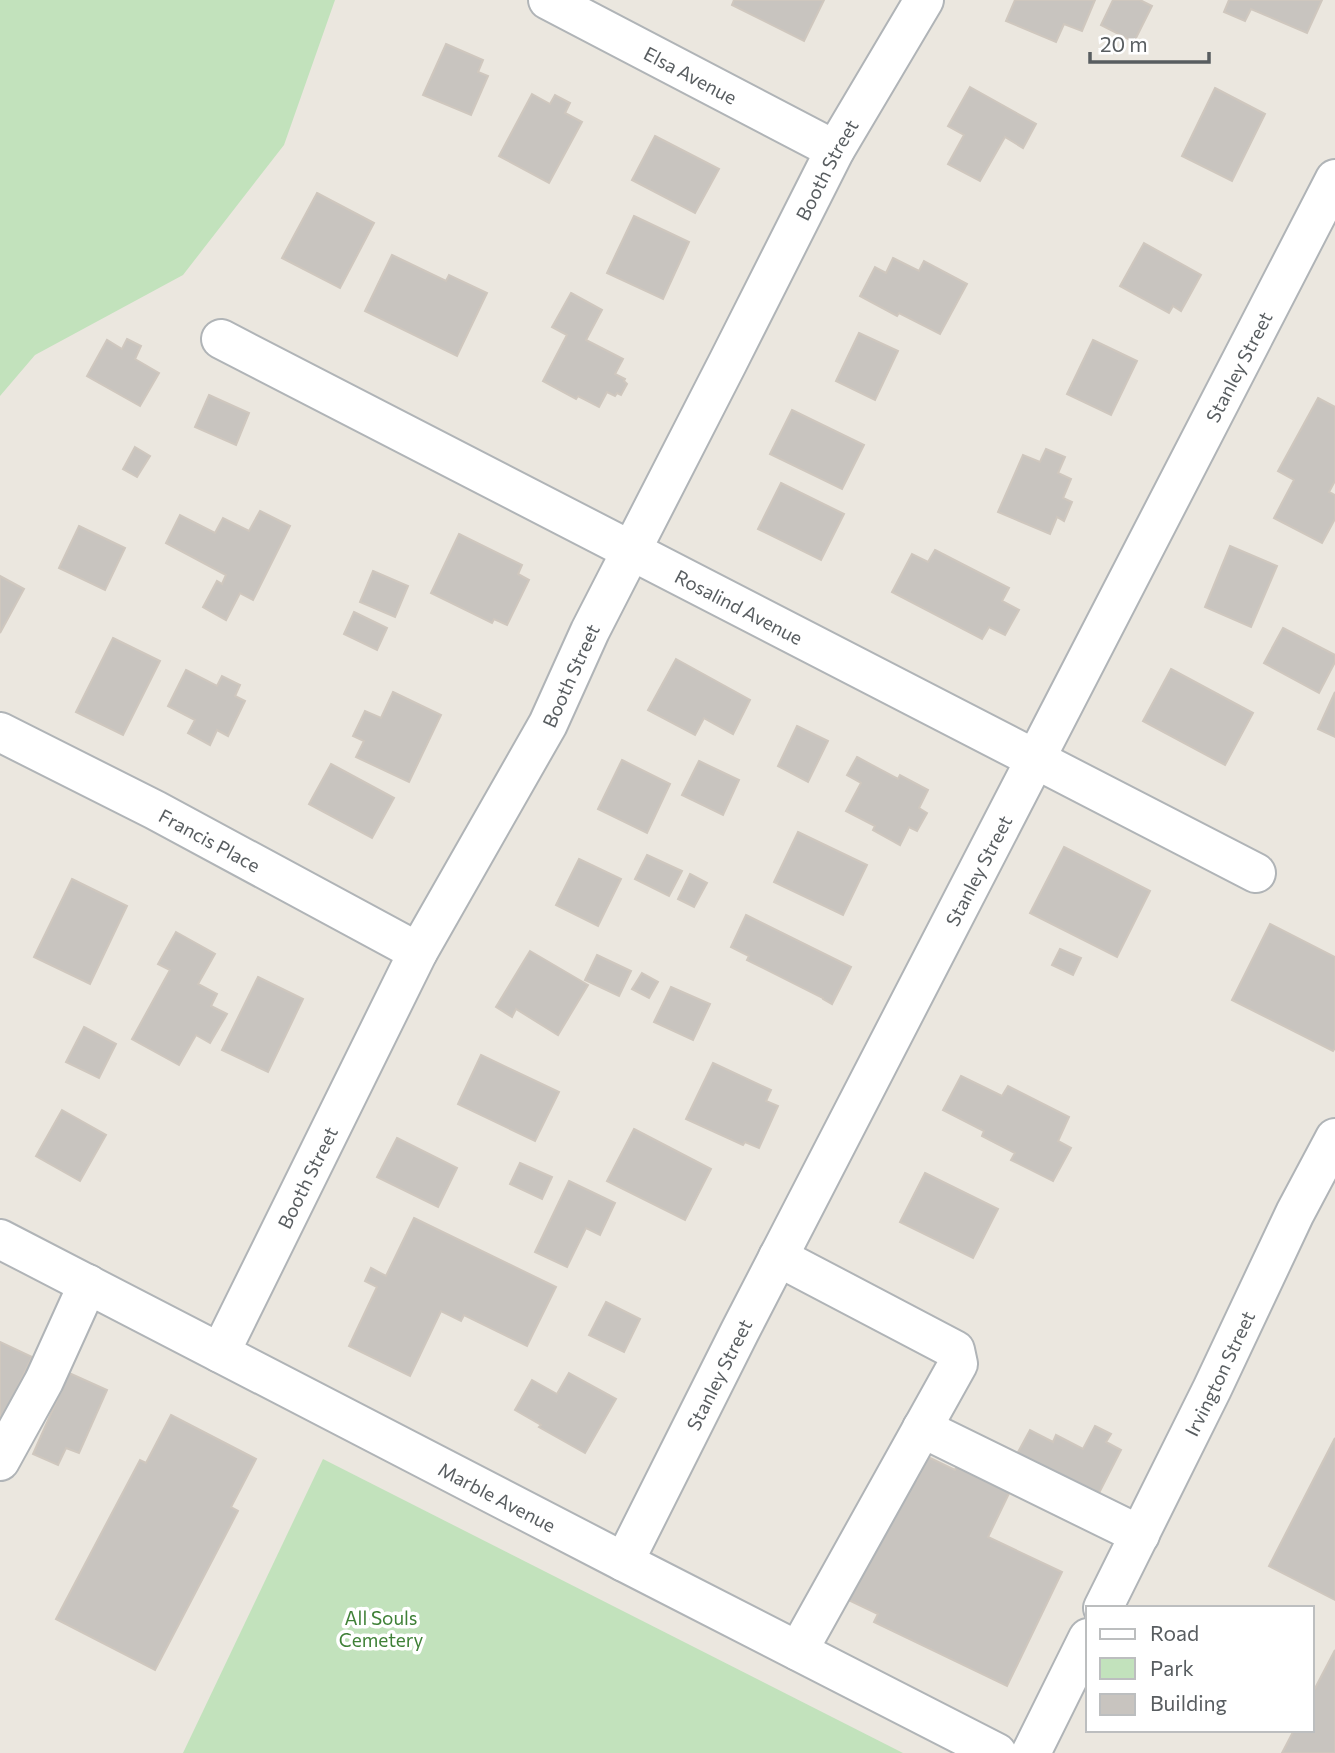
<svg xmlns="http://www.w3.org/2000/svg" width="1335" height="1753" viewBox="0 0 1335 1753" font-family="Commissioner,sans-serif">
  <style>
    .green { fill: #c2e2bc }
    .building { fill: #c8c4bf; stroke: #cfc7be; stroke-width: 2 }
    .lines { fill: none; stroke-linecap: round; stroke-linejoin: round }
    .minor-casing { stroke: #b0b4b7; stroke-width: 42 }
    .minor { stroke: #fff; stroke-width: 38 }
    .labels { text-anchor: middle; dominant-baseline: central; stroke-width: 7; stroke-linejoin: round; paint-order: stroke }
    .street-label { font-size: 19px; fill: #585d60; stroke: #fff }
    .park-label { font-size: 19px; fill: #3f8037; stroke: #fff }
  </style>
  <rect width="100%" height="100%" fill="#ebe7df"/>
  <!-- green -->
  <g class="green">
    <path d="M0,0H335L284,145L183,275L35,355L0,396Z"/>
    <path d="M323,1459L903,1753H183Z"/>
  </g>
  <!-- building -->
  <g class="building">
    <path d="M734,0H824L804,41L732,5Z"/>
    <path d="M1015,0H1095L1082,31L1064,24L1056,42L1006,21Z"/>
    <path d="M1113,0H1140L1152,6L1134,42L1101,25Z"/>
    <path d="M1229,0H1322L1307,33L1251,9L1245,21L1224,12Z"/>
    <path d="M446,44L483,60L478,72L488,76L471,115L423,95Z"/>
    <path d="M970,87L1036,124L1023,148L1005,137L980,181L948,164L964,135L948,126Z"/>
    <path d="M1215,88L1265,114L1232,181L1182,156Z"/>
    <path d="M532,94L550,104L555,95L570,103L565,113L582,122L549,183L499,156Z"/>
    <path d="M655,136L719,169L695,213L632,180Z"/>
    <path d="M317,193L374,223L340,288L282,258Z"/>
    <path d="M634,216L689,242L663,299L607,273Z"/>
    <path d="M1144,243L1201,275L1181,311L1173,306L1169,313L1120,286Z"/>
    <path d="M392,255L446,281L449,275L487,293L457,356L365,311Z"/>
    <path d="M893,258L919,271L924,261L967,284L940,334L899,313L897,316L860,296L875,267L886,273Z"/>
    <path d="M571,293L602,310L586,340L623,359L615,374L625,379L624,381L627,384L621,395L617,393L615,396L607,392L599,407L578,396L576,399L543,381L567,335L552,327Z"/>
    <path d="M859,333L898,351L875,400L836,381Z"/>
    <path d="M127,339L141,346L135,359L159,373L140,406L87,376L107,340L122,349Z"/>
    <path d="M1093,340L1137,361L1111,415L1067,394Z"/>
    <path d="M209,395L249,413L236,445L195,427Z"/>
    <path d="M1318,398L1335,407V481L1329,492L1335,495V519L1322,543L1274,518L1294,480L1278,471Z"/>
    <path d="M792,410L864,445L842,489L770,454Z"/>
    <path d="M135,447L150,456L137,477L123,469Z"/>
    <path d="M1046,449L1065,457L1058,473L1071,479L1063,498L1072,502L1064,521L1057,517L1050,534L998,512L1023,455L1040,462Z"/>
    <path d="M781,483L844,514L821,560L758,529Z"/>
    <path d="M260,511L290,526L253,600L240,593L226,620L203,607L217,581L222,584L226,575L166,543L180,515L215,533L223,518L249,531Z"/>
    <path d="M79,526L125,548L105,590L59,568Z"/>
    <path d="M459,534L522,565L518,574L529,580L507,625L494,619L492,623L431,593Z"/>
    <path d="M1230,546L1277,566L1251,627L1205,607Z"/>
    <path d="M935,550L1009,588L1002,601L1019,610L1005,635L989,627L982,639L892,592L912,554L928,562Z"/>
    <path d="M373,571L408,586L395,617L360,602Z"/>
    <path d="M0,576L24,589L0,633Z"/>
    <path d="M354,612L387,628L377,650L344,634Z"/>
    <path d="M1283,628L1335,655V662L1319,693L1264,663Z"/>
    <path d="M113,638L160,661L123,735L76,712Z"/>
    <path d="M676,659L750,700L733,734L704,718L695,735L648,710Z"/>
    <path d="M1171,669L1253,713L1225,765L1143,721Z"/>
    <path d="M186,670L217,686L222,676L240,685L235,696L245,701L228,736L217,730L210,745L188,733L195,720L168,706Z"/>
    <path d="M393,692L441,715L409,782L356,757L364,741L353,736L365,711L381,718Z"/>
    <path d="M1335,692V737L1318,729Z"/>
    <path d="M797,726L828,741L808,782L778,766Z"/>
    <path d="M857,757L898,779L900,775L928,790L919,808L927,813L917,831L909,827L900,845L873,830L875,826L846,811L861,783L847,775Z"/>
    <path d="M622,760L670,784L647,833L598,809Z"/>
    <path d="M699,761L739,780L723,815L682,795Z"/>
    <path d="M331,764L394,798L372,838L309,804Z"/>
    <path d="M798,832L867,865L843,915L774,882Z"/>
    <path d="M1064,847L1150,891L1117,957L1030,913Z"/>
    <path d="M647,855L682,871L669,896L635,879Z"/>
    <path d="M579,859L621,879L598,926L556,905Z"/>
    <path d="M690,874L707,883L694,907L678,899Z"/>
    <path d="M72,879L127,906L90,984L34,957Z"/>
    <path d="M746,915L851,967L832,1004L823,999V998L747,960L749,956L731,947Z"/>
    <path d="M1270,924L1335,957V1048L1333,1051L1232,1000Z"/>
    <path d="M176,932L215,954L198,984L217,994L211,1006L227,1014L210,1043L196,1035L179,1065L132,1039L170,970L158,964Z"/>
    <path d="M1060,949L1081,958L1073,975L1052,965Z"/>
    <path d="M530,951L588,985L558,1035L516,1009L512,1017L496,1007Z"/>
    <path d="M597,955L631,971L619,996L585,980Z"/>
    <path d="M642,973L658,982L649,998L632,989Z"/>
    <path d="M258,977L303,999L268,1072L222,1050Z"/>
    <path d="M671,987L710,1004L693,1040L654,1022Z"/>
    <path d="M84,1027L116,1044L99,1078L66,1062Z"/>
    <path d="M481,1055L559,1092L535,1141L458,1104Z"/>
    <path d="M713,1063L771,1090L766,1101L778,1106L759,1148L745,1142L743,1145L686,1119Z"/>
    <path d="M961,1076L1002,1096L1008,1086L1069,1117L1058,1141L1071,1148L1053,1181L1011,1160L1015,1153L982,1136L984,1131L943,1110Z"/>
    <path d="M62,1110L106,1135L80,1181L36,1156Z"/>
    <path d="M634,1129L711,1169L685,1220L607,1181Z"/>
    <path d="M397,1138L457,1168L438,1207L377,1177Z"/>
    <path d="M520,1163L552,1177L542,1199L510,1184Z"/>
    <path d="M925,1173L998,1209L973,1258L900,1222Z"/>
    <path d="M569,1181L615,1203L600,1235L586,1228L567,1267L535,1252Z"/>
    <path d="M414,1218L556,1287L527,1346L464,1315L461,1321L441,1311L410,1376L349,1346L377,1287L365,1281L371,1268L386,1276Z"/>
    <path d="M606,1302L640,1319L624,1352L589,1335Z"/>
    <path d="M0,1342L32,1357L0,1424Z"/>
    <path d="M69,1373L107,1390L79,1453L66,1448L58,1465L33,1454Z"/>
    <path d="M569,1373L616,1399L585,1453L539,1427L541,1425L515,1410L532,1380L557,1394Z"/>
    <path d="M171,1415L256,1459L231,1507L238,1511L155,1670L56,1619L140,1460L146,1463Z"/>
    <path d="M1095,1426L1111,1434L1106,1442L1121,1450L1097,1497L1017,1454L1030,1430L1053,1442L1056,1435L1083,1449Z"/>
    <path d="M1335,1438V1600L1269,1566Z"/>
    <path d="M928,1457L955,1470L960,1459L1015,1481L988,1537L1062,1572L1007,1686L874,1622L878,1614L838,1595L898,1471L917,1480Z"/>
    <path d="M1335,1650V1753H1282L1294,1730H1312V1694Z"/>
  </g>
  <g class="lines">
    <defs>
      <g id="minor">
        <path id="s1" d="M548,0L835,150"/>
        <path id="s2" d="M221,339L1256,873"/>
        <path id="s3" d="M0,732L155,810L418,952"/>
        <path id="s4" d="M0,1239L624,1562L997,1753"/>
        <path d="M778,1257L955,1350L958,1364L798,1651"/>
        <path id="s5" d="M220,1353L418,952L548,724L590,631L728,362L835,150L924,0"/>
        <path d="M922,1428L1140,1535"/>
        <path d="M0,1461L44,1381L88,1284"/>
        <path id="s6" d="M624,1562L740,1331L1335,179"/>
        <path id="s7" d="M1103,1608L1212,1389L1295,1213L1335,1138"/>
        <path d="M1031,1753L1088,1638"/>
      </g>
    </defs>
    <!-- minor casing -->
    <use href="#minor" class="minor-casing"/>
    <!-- minor -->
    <use href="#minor" class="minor"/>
  </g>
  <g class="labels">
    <!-- street labels -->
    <g class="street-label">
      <text stroke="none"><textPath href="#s1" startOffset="161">Elsa Avenue</textPath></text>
      <text stroke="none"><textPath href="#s5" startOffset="1330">Booth Street</textPath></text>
      <text stroke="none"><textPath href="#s6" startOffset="1344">Stanley Street</textPath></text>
      <text stroke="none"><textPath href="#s2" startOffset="583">Rosalind Avenue</textPath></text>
      <text stroke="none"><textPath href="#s5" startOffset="763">Booth Street</textPath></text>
      <text stroke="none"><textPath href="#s3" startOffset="236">Francis Place</textPath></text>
      <text stroke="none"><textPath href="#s6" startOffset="777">Stanley Street</textPath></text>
      <text stroke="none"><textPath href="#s5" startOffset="196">Booth Street</textPath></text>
      <text stroke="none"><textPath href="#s7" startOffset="262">Irvington Street</textPath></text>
      <text stroke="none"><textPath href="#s6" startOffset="210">Stanley Street</textPath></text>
      <text stroke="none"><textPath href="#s4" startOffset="560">Marble Avenue</textPath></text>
    </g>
    <!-- park labels -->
    <g class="park-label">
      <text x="381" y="1617">All Souls<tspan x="381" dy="22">Cemetery</tspan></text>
    </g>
  </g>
  <!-- legend -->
  <rect x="1086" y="1606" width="228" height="126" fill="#ffffff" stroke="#bcbebf" stroke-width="2"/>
  <rect x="1100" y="1629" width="35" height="10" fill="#ffffff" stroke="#bcbebf" stroke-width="2"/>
  <text x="1150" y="1641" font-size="21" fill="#585d60">Road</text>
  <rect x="1100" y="1658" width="35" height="21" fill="#c2e2bc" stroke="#bcbebf" stroke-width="2"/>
  <text x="1150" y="1676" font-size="21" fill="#585d60">Park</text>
  <rect x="1100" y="1694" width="35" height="21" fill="#c8c4bf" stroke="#bcbebf" stroke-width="2"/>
  <text x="1150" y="1711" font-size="21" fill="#585d60">Building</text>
  <!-- scale -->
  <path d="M1090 52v10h119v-10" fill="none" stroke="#585d60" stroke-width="3.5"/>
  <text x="1100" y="52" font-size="21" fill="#585d60" stroke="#ffffff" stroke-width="5" paint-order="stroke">20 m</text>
</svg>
